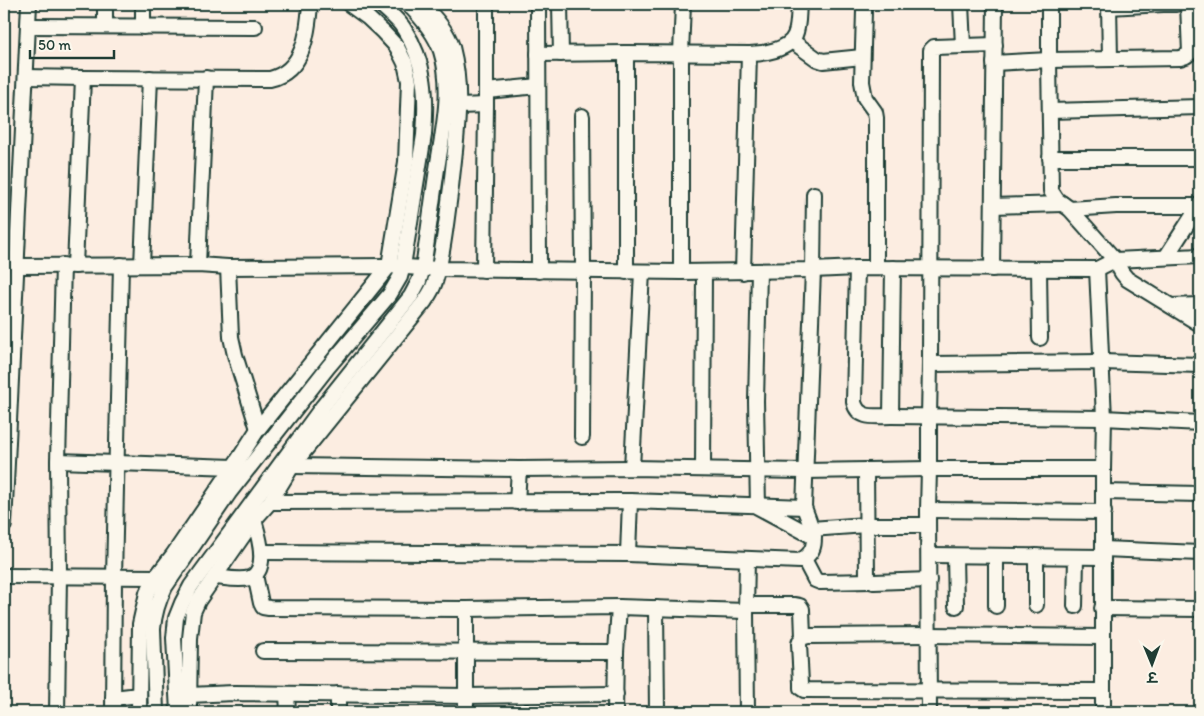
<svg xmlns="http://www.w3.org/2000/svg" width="1204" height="716" viewBox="0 0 1204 716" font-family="Itim,'Playpen Sans Deva',sans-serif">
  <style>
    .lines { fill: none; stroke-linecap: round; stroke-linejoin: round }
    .minor-casing { stroke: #1f3d34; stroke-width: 18 }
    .minor { stroke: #fbf7ec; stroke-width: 14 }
  </style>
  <rect width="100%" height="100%" fill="#fcede1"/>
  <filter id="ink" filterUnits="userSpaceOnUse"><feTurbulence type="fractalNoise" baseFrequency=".02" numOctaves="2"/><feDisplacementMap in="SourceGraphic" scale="10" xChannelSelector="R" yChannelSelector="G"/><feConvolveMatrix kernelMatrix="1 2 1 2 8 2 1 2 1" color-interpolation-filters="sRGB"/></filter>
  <g filter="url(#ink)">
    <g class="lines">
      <defs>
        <g id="minor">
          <path d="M105,4V26"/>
          <path d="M143,4V27"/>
          <path d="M538,4L539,271"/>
          <path d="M560,4L561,54"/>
          <path d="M863,4L864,11L862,82L865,98L875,112L876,118V268"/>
          <path d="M961,4L963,46"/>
          <path d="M1049,4V60L1051,191L1057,200L1070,209L1115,260L1122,273L1127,279L1200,324"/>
          <path d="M1109,4L1110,59"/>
          <path d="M1163,4H1176"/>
          <path d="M1109,7L1163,4"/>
          <path d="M28,26L255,27"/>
          <path d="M792,41L817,59L823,61L862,57"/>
          <path d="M538,54L626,53"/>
          <path d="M994,63L1049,60L1180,58L1186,56L1190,53L1188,4"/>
          <path d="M26,77L83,78L270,79C304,71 308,33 310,4"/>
          <path d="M486,91L538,86"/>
          <path d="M459,106L486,105"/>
          <path d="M1050,111L1200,107"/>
          <path d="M582,116L583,271L582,437"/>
          <path d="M1050,158H1200"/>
          <path d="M993,206L1063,204"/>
          <path d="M1070,209L1116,206H1200"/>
          <path d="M1166,257L1199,206"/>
          <path d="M142,265L150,78"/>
          <path d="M198,265L206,78"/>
          <path d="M17,266L198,265L228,267L389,266L439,269L681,272L813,270L857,268L1097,269L1115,260L1200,256"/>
          <path d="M75,266L83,78"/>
          <path d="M228,267L231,337L235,355L258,429"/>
          <path d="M857,268L854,402C858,420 876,416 891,416L1104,418L1200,423"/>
          <path d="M992,269L995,4"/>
          <path d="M1039,269L1040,338"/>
          <path d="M1097,269L1104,418L1103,469V712"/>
          <path d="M484,270L486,105V4"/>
          <path d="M759,271L756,401L758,507L814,537"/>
          <path d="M626,272V53L749,54C763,54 789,50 795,35C799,26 798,14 799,4"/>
          <path d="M681,272V53L683,4"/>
          <path d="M743,272L749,54"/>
          <path d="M1171,306L1200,305"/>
          <path d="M930,364L1102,362L1200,365"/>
          <path d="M891,416L893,268"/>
          <path d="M58,461L234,467"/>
          <path d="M292,466L519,469L632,468L805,471L929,469H1103"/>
          <path d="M632,468L642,272"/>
          <path d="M703,469L704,272"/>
          <path d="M866,470L867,579L870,581L874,582L929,580"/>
          <path d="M1103,492L1200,494"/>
          <path d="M270,502L630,501L804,507L813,270L814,194"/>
          <path d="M517,502L519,469"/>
          <path d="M928,510L1104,512"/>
          <path d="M4,525L29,4"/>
          <path d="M811,529L866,525H928"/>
          <path d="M1103,549L1200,553"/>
          <path d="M261,552L628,554L800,561C824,548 811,528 804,507"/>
          <path d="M628,554L630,501"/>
          <path d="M929,555L1103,557"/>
          <path d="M955,556L956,606"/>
          <path d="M996,556V606"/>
          <path d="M747,559L746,611L747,712"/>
          <path d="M804,559L815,580L820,582L870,581"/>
          <path d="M255,575L261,603L263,607L269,608L466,609L619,607L746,611"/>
          <path d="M4,576L156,577"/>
          <path d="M215,577C226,578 239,581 250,578C270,570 258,534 254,520"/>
          <path d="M746,605H795L800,606L802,609L803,637"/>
          <path d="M1036,605V556"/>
          <path d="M1075,606L1076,557"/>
          <path d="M656,608L657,712"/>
          <path d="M1102,608L1200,609"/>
          <path d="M1102,637L928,635L808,636C802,637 800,639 799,644L801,683V688L804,690L1103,691"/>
          <path d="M263,651L616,652"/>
          <path d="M287,694L288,712"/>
          <path d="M338,694V712"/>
          <path d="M189,695L234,693L467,696L616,694"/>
          <path d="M113,698L139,695"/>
          <path d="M57,712L59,576L58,461L63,265"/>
          <path d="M113,712L114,577L121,265"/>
          <path d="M139,712L140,624L147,593L156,577L173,555L240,457L258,429L389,266L406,162L409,81L405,63L397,47L383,32L367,17L349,4"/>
          <path d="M156,712L153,629C154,614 158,601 165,587L229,493L328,367L390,294L400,277L403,266L424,135C427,96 426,63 404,29C399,20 388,12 380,4"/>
          <path d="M178,712L174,638L176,618L182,603L191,586L323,406L411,296L419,281L423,268C428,235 432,202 437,169C443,130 453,89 441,51C435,33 421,17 408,4"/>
          <path d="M189,712L190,638L193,612L198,601L254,520L270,502L292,466L425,301C428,296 431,292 433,287C438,276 440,263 442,251C446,229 448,208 451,187C456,140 464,93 452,47C447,30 434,16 421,4"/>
          <path d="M466,712V609"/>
          <path d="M615,712L616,652L619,607"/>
          <path d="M929,712L928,510L929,469V417L930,364L931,55V50L934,47L995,45"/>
        </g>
      </defs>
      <!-- minor casing -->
      <use href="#minor" class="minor-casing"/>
      <!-- minor -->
      <use href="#minor" class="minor"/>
    </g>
  </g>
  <!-- margin -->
  <rect width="1204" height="716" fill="none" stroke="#fbf7ec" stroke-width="20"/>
  <rect x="10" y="10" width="1184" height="696" fill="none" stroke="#1f3d34" stroke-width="2" filter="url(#ink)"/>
  <!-- north arrow -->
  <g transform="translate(1152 664) rotate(179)" stroke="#fbf7ec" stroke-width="4" paint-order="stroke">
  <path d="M0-4L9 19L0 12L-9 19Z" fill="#1f3d34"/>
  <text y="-8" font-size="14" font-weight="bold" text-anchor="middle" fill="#1f3d34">उ</text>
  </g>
  <!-- scale -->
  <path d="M30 50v8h84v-8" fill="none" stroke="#1f3d34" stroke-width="2.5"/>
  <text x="38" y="50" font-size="15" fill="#1f3d34" stroke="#fbf7ec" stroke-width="4" paint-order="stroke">50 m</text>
</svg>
